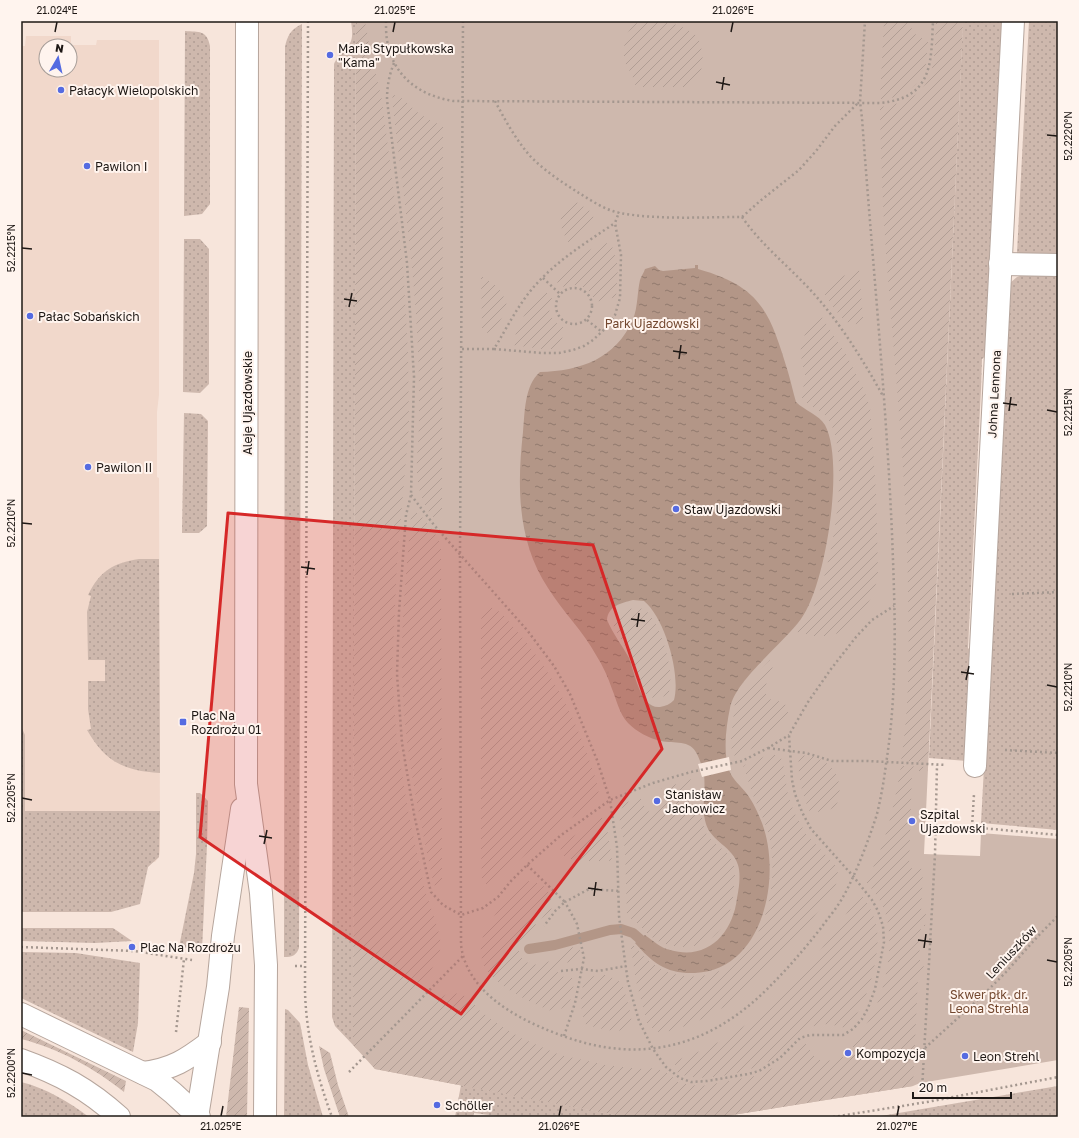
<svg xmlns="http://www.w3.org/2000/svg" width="1079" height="1138" viewBox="0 0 1079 1138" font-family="'Golos Text',sans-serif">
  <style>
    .built { fill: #f1d8cb; fill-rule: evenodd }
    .grass { fill: url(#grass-dots) }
    .park { fill: #ceb8ad }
    .garden { fill: url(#garden-furrows) }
    .water { fill: url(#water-ripples); fill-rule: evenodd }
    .pier { fill: #f7e5db }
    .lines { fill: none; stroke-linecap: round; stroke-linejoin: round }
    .stream { stroke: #b39687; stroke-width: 10 }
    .street-casing { stroke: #b6a59c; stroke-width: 24 }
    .secondary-casing { stroke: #b6a59c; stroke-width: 24 }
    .path { stroke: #a4978f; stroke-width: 2.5; stroke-dasharray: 2 3; stroke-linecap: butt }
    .street { stroke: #fff; stroke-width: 22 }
    .secondary { stroke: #fff; stroke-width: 22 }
    .marked { fill: #d62828; fill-opacity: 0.2; stroke: #d62828; stroke-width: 3; stroke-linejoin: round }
    .ticks { fill: none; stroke: #1e1815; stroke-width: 1.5 }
    .poi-dot { fill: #556be1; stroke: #fff4ee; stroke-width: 1.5 }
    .labels { text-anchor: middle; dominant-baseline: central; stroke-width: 4; stroke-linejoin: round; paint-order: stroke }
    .poi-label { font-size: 12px; fill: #1e1815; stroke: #fff4ee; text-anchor: start }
    .park-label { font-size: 12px; fill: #73472e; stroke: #fff4ee }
    .street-label { font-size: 12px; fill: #1e1815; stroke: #fff4ee }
    .neatline { fill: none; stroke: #1e1815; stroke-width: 1.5 }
    .ticks-label { font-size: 10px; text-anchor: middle; fill: #1e1815 }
  </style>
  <defs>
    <pattern id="grass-dots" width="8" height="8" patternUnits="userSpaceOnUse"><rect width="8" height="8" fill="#ceb8ad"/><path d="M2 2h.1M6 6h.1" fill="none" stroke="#b09d94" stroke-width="1.8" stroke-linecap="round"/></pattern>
    <pattern id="garden-furrows" width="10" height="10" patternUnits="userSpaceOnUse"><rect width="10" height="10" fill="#ceb8ad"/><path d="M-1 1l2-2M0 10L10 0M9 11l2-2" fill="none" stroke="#b09d94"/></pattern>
    <pattern id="water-ripples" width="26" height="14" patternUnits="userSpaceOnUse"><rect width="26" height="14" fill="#b39687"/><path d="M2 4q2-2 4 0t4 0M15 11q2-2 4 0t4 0" fill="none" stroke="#91796d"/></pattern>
  </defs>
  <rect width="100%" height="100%" fill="#f7e5db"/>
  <!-- built -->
  <path class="built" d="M26,36H71V45H96L97,40H159V395L157,412V477L159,478L160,851L159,857L155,862L21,868V46H25ZM46,46H70V70H46Z"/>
  <!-- grass -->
  <g class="grass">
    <path d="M351,21H356L353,1045L335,1026L332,1017L334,64C339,53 342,54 348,46C354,40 352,29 351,21Z"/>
    <path d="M963,21H1004L987,355L982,359L981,389L968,648L973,653L967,761L929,758Z"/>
    <path d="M1029,21H1058V255L1019,254L1017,253Z"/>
    <path d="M302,24L299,948C296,956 292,957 284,957L285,47C287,36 291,29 302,24Z"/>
    <path d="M185,31C199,32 207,30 210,46V204L202,214L184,216Z"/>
    <path d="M184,239H200L209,249V384L200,393L183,392Z"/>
    <path d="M1023,275L1058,276V830L981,823L1010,283L1017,277Z"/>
    <path d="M184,413L201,414L208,421L207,526L199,533H182Z"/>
    <path d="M139,559H159L160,773C125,771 105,762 87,730L91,729L88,709V681H105V660H88L87,612L91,596L88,595C100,571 113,563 139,559Z"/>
    <path d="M21,726L25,735V811H160L159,857L148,867L140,904L111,912H21Z"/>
    <path d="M196,793H200L208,801L207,845L202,950L179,947L194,873L196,854Z"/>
    <path d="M21,928H113L132,941L95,943L21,941Z"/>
    <path d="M21,952L76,953L140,963L138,1023L133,1052L21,998Z"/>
    <path d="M285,1009L288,1010L300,1023L308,1065L323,1117H284Z"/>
    <path d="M21,1082C46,1088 69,1102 89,1117H21Z"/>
    <path d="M461,1085L626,1117H505L474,1113L473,1117H455Z"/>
    <path d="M1058,1086V1117H875Z"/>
  </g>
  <!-- park -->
  <path class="park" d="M356,21H963L924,854L980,856L981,833L1058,839V1060L920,1083L913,1086L720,1117H626L375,1069L353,1045Z"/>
  <!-- garden -->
  <g class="garden">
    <path d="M359,21H362L366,25L369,45L382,100L403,264L408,353L409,425L397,563L392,674L397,742L409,816L425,890L438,929L441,944L439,956L431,970L358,1050L353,1045L356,23H359Z"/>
    <path d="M641,21C664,21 680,22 698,37C705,57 705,71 691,87H636L632,75L624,61V47L627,34L633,25Z"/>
    <path d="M884,21H907L915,34L928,42C927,49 927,57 926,64C921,86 902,99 880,99Z"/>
    <path d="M936,21H963L928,762L901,761C910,705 909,647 908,590C907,486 896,382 888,278C883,221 881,164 880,107C937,99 934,68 936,21Z"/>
    <path d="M393,95C403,95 412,109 420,114C427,119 435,123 443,126L442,510L441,517L438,519C434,518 432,516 429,512C415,490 416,469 418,445C419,432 419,418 419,405C420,303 404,201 392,100Z"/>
    <path d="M572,199L590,211C603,227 580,236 569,243C558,225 557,216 572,199Z"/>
    <path d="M606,243L612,246L618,266L616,297L595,302C590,286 577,282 562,287L554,279C568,266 588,247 606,243Z"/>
    <path d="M859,269L863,318C850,339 831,302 823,292C833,281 846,274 859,269Z"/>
    <path d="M481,276C499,287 501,288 508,308L494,330L487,333L483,332L482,328Z"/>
    <path d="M544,290L552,298C545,310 552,323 565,328L559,349H542L513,345C517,323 529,306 544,290Z"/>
    <path d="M820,314L847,356L864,390L870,407L876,492L878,572L877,581L871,598L855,623L841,632L830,636H814L797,632C804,624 811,614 815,604C832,564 851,462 830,422C824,409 806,408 800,394C810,376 803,374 801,355C799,341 810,323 820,314Z"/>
    <path d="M414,511C422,514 440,538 441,546L442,884L439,888L434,885C419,816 403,744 402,672C401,620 407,567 411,515Z"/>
    <path d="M488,607C500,608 507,620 515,629C549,667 574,714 590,762C594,773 598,784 599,795L594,803L558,827L517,862L501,878L490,885L483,883L482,881L481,850V620L483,612Z"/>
    <path d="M635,608C639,608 643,608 646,611C658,620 669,656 670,671C671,678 670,685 669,692C666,696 662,697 658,698C639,700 637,670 631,657C626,646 618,636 613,625C614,613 625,610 635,608Z"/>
    <path d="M770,660C780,670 757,684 769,699L782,702L787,706L788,713C773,733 757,751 732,756L731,739L735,703L746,686Z"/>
    <path d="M768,755H775L781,758L783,763L788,795L794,812L806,834L837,867C842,887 823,905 812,919C786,951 760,985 724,1007C702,1020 685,1028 660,1033L648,1025L647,1023L636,981L630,941C637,949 644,958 653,964C676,980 707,981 730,965C739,959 747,949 753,941C769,918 774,883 772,856C771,833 761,814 752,793C749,784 747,775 743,767L745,765Z"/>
    <path d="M799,755C805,756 812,756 817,758C833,764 842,779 839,796C839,799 837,805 834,807C828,812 817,812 810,812C802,794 797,776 799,755Z"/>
    <path d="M901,766L928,767V771H912L909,868L923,869L921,912L926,913L925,926H921L919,960H924L923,976L918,977L913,1086L720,1117H626L375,1069L371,1064L442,997L450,992L463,995L470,999L479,1010L495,1022L521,1038L560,1055L606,1065L640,1069L656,1068L669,1074L678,1082L690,1085L702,1086L760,1075L778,1065L799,1043C808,1041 809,1050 814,1056C822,1064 833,1061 840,1055L845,1059L850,1058L854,1054V1049L851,1044C856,1037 863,1030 868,1022C886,994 897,938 883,907C879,897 872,889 866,882C886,845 894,807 901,766Z"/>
    <path d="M692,779L686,793C689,800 695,803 699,810C704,818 702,828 708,836C715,846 728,850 733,862C736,869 735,878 734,886C733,924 711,955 669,945C649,941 642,924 627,916L625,849L619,816L622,808L625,803L640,797L647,812L667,802L666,800L674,796L677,789L675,788L662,792L661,789Z"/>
    <path d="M601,817L606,821L612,861C601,860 567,865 561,852C560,850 561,848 561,845Z"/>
    <path d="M527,881C539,882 548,886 551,898C553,903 553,906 550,911C547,915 539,919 535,924L540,928C529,933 514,941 520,955C521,958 525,962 529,963C545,969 555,956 568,949C571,947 576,947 579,946L580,951C577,954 575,959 571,961C564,965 561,961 553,968L563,977C578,968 574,997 568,1004C564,1008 558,1010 554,1012C534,1004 501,989 488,972C482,964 480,954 481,945C482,934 491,921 497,912C505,901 514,886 527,881Z"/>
    <path d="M858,895L862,896C870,906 875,917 877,930C881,953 866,1014 845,1027C839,1028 835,1025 830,1024C823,1024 815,1025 809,1028C795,1034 788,1047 777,1056C760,1071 694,1087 676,1071L675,1064C677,1062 677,1062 679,1060C683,1057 689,1056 693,1054C708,1048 723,1040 737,1031C783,1001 830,943 858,895Z"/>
    <path d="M607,975L622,983C624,990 633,1016 631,1023C627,1038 594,1027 585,1024C581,1009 575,983 594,976C598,975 603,975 607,975Z"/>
    <path d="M239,1007L249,1008L247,1117H226Z"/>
    <path d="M21,1030L126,1081L124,1092C94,1068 58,1048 21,1039Z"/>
    <path d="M319,1046L330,1053L338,1085L349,1117H340L324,1069Z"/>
  </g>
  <!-- water -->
  <path class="water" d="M695,265H698V269C762,287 770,313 788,372C791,382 793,392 796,402C804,410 819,415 825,425C845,462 826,585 801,619C784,643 735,680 730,708C726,727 723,751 729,770C732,779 741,786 747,794C753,802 758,813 762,823C782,876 764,970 695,973C666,974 653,963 635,943L645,935C653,941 661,948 670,950C708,961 733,933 737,898C739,888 741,875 738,865C733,847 711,841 706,824C701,808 706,791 704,775C703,769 700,760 697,754C690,739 674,744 661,741C648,738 637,732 628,723C619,713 617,701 612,689C608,677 603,666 596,655C583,631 563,612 548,588C517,541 517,486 523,432C525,413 524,386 540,372C580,371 616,359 633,319C638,307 637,293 640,280C641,276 644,273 645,269L655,266L659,270L663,271L695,268ZM633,600L644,601C665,618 681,675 674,700C670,704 666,706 660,707C640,709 635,673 629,658C622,645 613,634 607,620C608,606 621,603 633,600Z"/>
  <!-- pier -->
  <path class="pier" d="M729,757L731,770L702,777L698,764Z"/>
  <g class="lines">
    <!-- stream -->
    <path class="stream" d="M529,949L555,945L610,930L621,929L633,933L649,947"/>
    <defs>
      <g id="street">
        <path d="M1000,264L1058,265"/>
        <path d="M975,766L1013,21"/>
        <path d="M21,1014L157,1080L173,1093L199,1117"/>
        <path d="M143,1073C173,1069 186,1060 210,1042"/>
      </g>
      <g id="secondary">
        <path d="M247,21L246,784L261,893L266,965L265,1117"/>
        <path d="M21,1060C60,1074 88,1089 119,1117"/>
        <path d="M197,1117L218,987L223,936L242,809"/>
      </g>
    </defs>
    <!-- street casing -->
    <use href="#street" class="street-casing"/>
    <!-- secondary casing -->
    <use href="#secondary" class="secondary-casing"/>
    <!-- path -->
    <g class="path">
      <path d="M308,21L305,991C306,1035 317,1076 332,1117"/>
      <path d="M386,21C386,27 386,34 387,40C393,76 418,95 453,101L880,103C933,98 931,63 933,21"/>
      <path d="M463,21L460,555L461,945C467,995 523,1022 566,1037C639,1063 704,1048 761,995C783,974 802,952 821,928C828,918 837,908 843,897C856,874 869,839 877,814C881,797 884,781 886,764C898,688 895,610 892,534C886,395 872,257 862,118L860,102L865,21"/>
      <path d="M394,63C389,76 387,86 387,100L407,263L414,377L411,495L406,515L399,612L397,674L402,743L414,814L430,888L431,892L443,905L461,915L483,908L498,897L511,881L527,865L560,836L610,800L653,783L691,772L742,761L768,748L789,735"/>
      <path d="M495,101C505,120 516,140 531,157C545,171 563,183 579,193C592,201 605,210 620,213C658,220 703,217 742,217L760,201L799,170L816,151L835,126L859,102"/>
      <path d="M742,217C762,246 791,268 815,295C842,326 863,360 883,396"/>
      <path d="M543,278L560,294"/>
      <circle cx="574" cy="306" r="18"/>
      <path d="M587,320L602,332"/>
      <path d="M462,349H494C505,331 515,311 528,294C551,264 584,244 615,223"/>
      <path d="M494,349L542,353H559L573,350L584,346L593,340L608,326L615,315L620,298L621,255L615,223L619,212"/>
      <path d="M411,495L434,525L527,630L554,666L570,694L597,760L610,800L617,847L619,916L624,954L628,982L639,1021L653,1049L666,1067L680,1078L691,1082L707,1081L748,1074L759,1071L780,1058L800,1038L810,1035H843L853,1029L862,1019L868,1008L875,989L884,942L883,926L878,911L872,900L853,876L811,829L802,812L795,794L792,780L789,735L808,702L831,669L856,637L872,620L894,606"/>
      <path d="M1012,594L1058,592"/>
      <path d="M768,748L806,753L832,761H868L946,765"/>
      <path d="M1005,750L1058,753"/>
      <path d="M936,826L981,828L1058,835"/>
      <path d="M972,827L974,794"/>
      <path d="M527,865L565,902L556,910L544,926"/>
      <path d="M21,947L134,951L192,960"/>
      <path d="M295,966H305"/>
      <path d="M561,971L581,969L598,971L626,966"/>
      <path d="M176,1032L184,959"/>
      <path d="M564,1036L575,1003L584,958L577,924L565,902L589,889L619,891"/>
      <path d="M925,1048C952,1023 980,999 1006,972C1023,953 1039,934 1058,916"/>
      <path d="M349,1072L463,956"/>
      <path d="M922,1090L935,854L937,765"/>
      <path d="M833,1117L927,1102L1058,1077"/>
    </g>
    <!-- street -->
    <use href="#street" class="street"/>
    <!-- secondary -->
    <use href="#secondary" class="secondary"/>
  </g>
  <!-- marked area -->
  <path class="marked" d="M228,513L593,545L662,749L461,1014L200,837Z"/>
  <!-- ticks -->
  <path class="ticks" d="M55,32L57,22M393,32L395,22M731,32L733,22M716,82L730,85M722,90L724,77M1047,135L1057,136M22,248L32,249M344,299L357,301M349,307L352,293M673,351L687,353M679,359L681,345M1003,403L1017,405M1047,410L1057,412M1009,411L1011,397M22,523L32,524M301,567L315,569M307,575L309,561M631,619L645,621M637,627L639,613M961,672L974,674M966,680L969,666M1047,685L1057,687M22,798L32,800M259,836L272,838M264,844L267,830M588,888L602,890M594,896L596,882M918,940L932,942M924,948L926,934M1047,960L1057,962M22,1073L32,1075M221,1116L223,1106M559,1116L561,1106M897,1116L899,1106"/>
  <!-- markers -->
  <g class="poi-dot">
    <circle cx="330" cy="55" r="4"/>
    <circle cx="61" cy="90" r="4"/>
    <circle cx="87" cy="166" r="4"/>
    <circle cx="30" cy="316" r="4"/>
    <circle cx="88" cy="467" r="4"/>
    <circle cx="676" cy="509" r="4"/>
    <rect x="179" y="718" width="8" height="8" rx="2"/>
    <circle cx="657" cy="801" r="4"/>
    <circle cx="912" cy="821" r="4"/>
    <circle cx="132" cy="947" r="4"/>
    <circle cx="848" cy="1053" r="4"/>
    <circle cx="965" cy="1056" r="4"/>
    <circle cx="437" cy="1105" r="4"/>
  </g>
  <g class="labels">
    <!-- poi labels -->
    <g class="poi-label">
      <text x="338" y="48">Maria Stypułkowska<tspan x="338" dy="14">"Kama"</tspan></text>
      <text x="69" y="90">Pałacyk Wielopolskich</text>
      <text x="95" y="166">Pawilon I</text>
      <text x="38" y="316">Pałac Sobańskich</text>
      <text x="96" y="467">Pawilon II</text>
      <text x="684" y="509">Staw Ujazdowski</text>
      <text x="191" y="715">Plac Na<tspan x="191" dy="14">Rozdrożu 01</tspan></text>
      <text x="665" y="794">Stanisław<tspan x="665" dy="14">Jachowicz</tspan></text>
      <text x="920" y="814">Szpital<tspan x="920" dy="14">Ujazdowski</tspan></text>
      <text x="140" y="947">Plac Na Rozdrożu</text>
      <text x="856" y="1053">Kompozycja</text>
      <text x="973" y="1056">Leon Strehl</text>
      <text x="445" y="1105">Schöller</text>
    </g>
    <!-- park labels -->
    <g class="park-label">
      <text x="652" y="323">Park Ujazdowski</text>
      <text x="989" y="994">Skwer płk. dr.<tspan x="989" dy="14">Leona Strehla</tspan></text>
    </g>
    <!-- street labels -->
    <g class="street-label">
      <text transform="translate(994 394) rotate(-87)">Johna Lennona</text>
      <text transform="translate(247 403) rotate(-90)">Aleje Ujazdowskie</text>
      <text transform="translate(1011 952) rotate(-47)">Leniuszków</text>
    </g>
  </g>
  <!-- border -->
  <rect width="1079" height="1138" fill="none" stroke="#fff4ee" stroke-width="44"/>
  <!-- north arrow -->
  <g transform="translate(58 58) rotate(9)"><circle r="19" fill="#fff4ee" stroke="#a59c97"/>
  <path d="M0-3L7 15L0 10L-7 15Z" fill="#556be1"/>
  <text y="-6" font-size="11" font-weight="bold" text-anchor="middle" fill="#1e1815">N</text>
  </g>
  <!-- scale -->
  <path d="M913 1092v6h98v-6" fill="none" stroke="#1e1815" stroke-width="2"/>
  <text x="919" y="1092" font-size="12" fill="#1e1815" stroke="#fff4ee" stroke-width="3" paint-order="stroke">20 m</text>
  <rect x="22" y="22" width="1035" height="1094" class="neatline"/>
  <g class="ticks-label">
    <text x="57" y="14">21.024°E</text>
    <text x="395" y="14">21.025°E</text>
    <text x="733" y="14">21.026°E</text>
    <text transform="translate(1068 136) rotate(-90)" y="4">52.2220°N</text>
    <text transform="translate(11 248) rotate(-90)" y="4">52.2215°N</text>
    <text transform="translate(1068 412) rotate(-90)" y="4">52.2215°N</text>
    <text transform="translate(11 523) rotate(-90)" y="4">52.2210°N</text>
    <text transform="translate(1068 687) rotate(-90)" y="4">52.2210°N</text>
    <text transform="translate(11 798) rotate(-90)" y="4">52.2205°N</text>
    <text transform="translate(1068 962) rotate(-90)" y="4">52.2205°N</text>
    <text transform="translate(11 1073) rotate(-90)" y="4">52.2200°N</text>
    <text x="221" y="1130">21.025°E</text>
    <text x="559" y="1130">21.026°E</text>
    <text x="897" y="1130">21.027°E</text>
  </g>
</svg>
